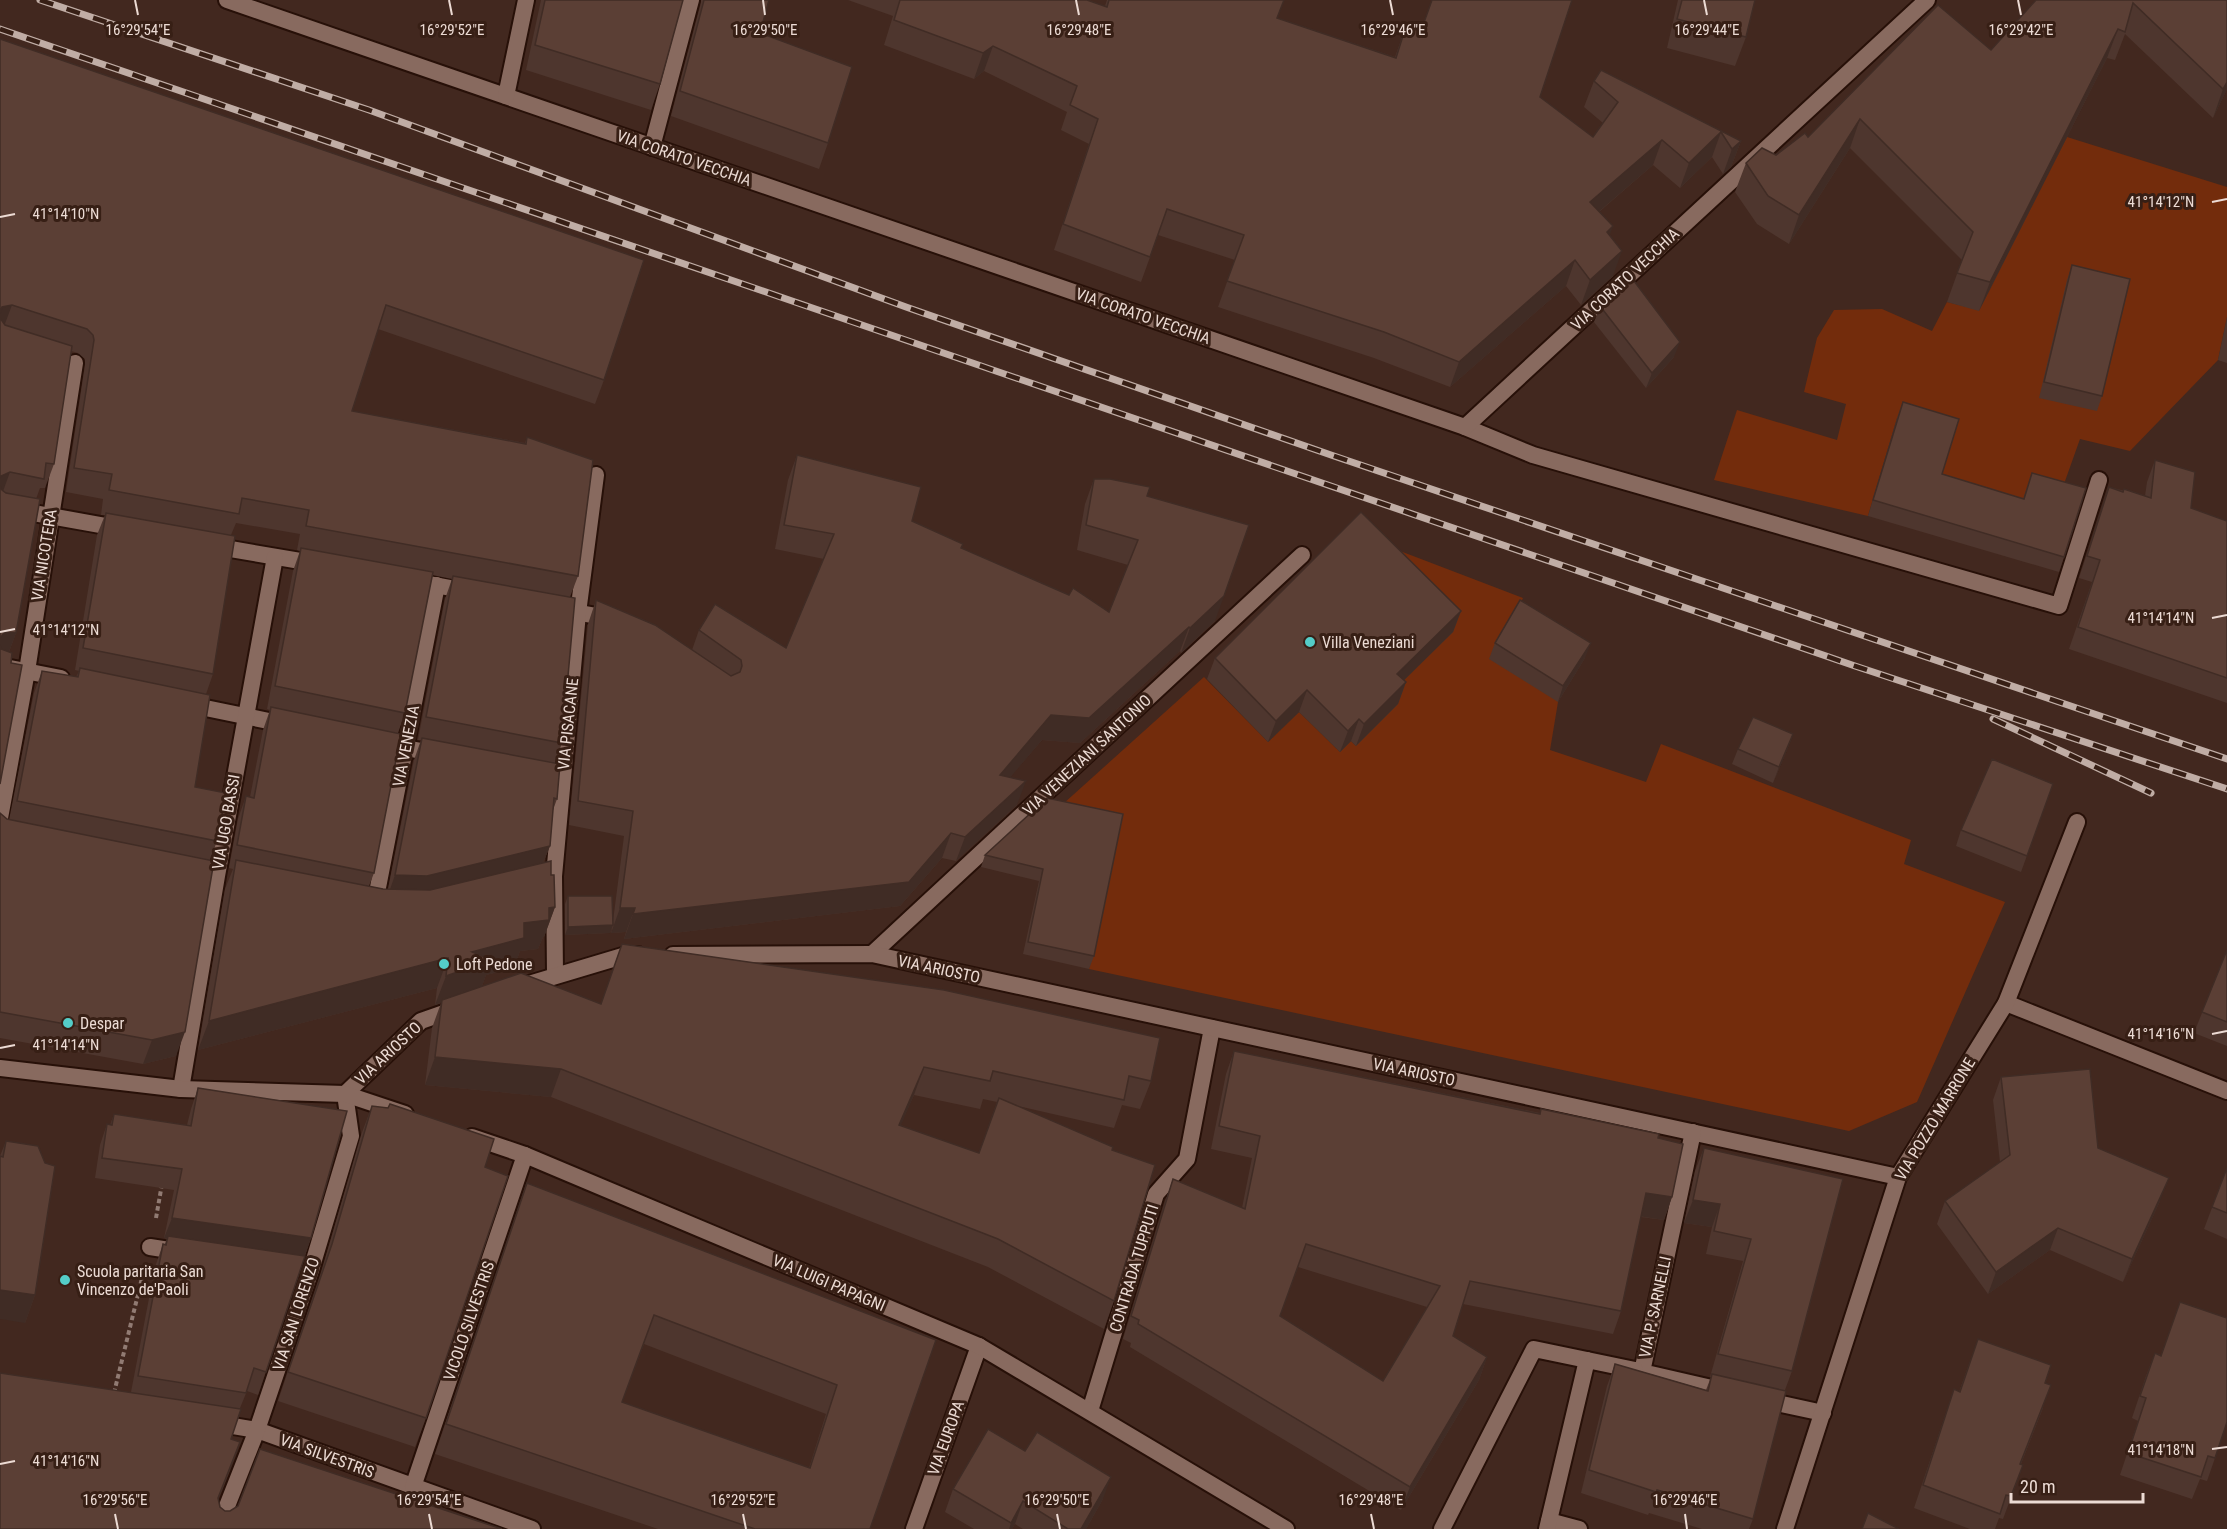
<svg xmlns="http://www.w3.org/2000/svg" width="2227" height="1529" viewBox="0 0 2227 1529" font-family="'Roboto Condensed',sans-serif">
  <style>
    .green { fill: #732c0c }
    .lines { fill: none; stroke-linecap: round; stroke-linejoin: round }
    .service-casing { stroke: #271008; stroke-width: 20 }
    .minor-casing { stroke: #271008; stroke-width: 20 }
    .tertiary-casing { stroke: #271008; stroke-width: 20 }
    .path { stroke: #917b73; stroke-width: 4; stroke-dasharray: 4.5 3; stroke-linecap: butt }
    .service { stroke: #886a5f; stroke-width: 16 }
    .minor { stroke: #886a5f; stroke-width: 16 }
    .tertiary { stroke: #886a5f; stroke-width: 16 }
    .rail-casing { stroke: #c0ada5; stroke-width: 7 }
    .rail { stroke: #371f15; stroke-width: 4.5; stroke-dasharray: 14; stroke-linecap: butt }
    .wall { fill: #4e362e; fill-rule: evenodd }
    .shaded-wall { fill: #402c25 }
    .building { fill: #5b3f35; stroke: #402c25; stroke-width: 1.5; fill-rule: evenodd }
    .ticks { fill: none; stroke: #ecdbd4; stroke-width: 2 }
    .poi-dot { fill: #54cdc8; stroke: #371f15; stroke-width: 2 }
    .labels { text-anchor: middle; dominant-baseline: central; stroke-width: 6; stroke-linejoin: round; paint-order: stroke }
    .street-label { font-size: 16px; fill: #ecdbd4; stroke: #371f15 }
    .poi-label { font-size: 16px; fill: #ecdbd4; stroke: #371f15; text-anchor: start }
    .ticks-label { font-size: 15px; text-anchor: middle; fill: #ecdbd4; stroke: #371f15; stroke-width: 6; stroke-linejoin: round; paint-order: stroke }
  </style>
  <rect width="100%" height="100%" fill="#42281f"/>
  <!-- green -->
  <g class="green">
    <path d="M2067,137L2227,187V317L2218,360L2130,451L2080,439L2059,498L2018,515L1936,490L1897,418L1868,516L1714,480L1737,410L1837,440L1846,404L1804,392L1817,338L1834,310L1882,309L1932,331L1947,302L1979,310Z"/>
    <path d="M1353,533L1523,598L1514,616L1558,702L1550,750L1646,782L1661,744L1911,840L1904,864L2005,902L1917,1102L1849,1131L1089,969L1113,858L1053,813L1204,677L1268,742L1299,712L1340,752L1351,741L1356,746Z"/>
  </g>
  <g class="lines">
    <defs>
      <g id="service">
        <path d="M1465,427L1533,455L2059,606L2099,480"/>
        <path d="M1090,1411L1156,1194L1187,1159L1212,1028"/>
      </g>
      <g id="minor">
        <path d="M227,0L1465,427L1927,0"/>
        <path d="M506,96L526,0"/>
        <path d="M652,147L691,0"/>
        <path d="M0,507L123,529"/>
        <path d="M213,546L318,564"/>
        <path d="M408,580L472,592"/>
        <path d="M553,608L613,619"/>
        <path d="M0,666L61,678"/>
        <path d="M186,704L288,725"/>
        <path d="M378,743L438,754"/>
        <path d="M0,818L27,671L75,363"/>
        <path d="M374,908L437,585"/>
        <path d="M872,954L1302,555"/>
        <path d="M673,955L872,954L1898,1177"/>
        <path d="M555,974L554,876L578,613L596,475"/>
        <path d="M519,987L626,955H638"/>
        <path d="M2006,1003L2227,1091"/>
        <path d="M181,1089L217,876L275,557"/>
        <path d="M1693,1132L1642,1372L1729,1392"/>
        <path d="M150,1247L182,1252"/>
        <path d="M1763,1400L1823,1413"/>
        <path d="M215,1423L257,1430L532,1529"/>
        <path d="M413,1487L525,1155"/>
        <path d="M1549,1521L1579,1529"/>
        <path d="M218,1529L257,1430L311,1270L351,1136L345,1094L421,1021L458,1008"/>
        <path d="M914,1529L979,1346"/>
        <path d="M1442,1529L1534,1349L1635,1370"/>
        <path d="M1547,1529L1587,1360"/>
        <path d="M1785,1529L1898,1177L2006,1003L2077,822"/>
      </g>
      <g id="tertiary">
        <path d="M0,1068L181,1089L345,1094L405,1114"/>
        <path d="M472,1137L525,1155L979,1346L1286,1529"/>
      </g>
    </defs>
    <!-- service casing -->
    <use href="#service" class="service-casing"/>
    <!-- minor casing -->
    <use href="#minor" class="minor-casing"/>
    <!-- tertiary casing -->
    <use href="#tertiary" class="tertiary-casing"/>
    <!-- path -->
    <g class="path">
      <path d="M156,1218L162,1184"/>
      <path d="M114,1393L142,1278"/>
    </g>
    <!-- service -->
    <use href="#service" class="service"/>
    <!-- minor -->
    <use href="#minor" class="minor"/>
    <!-- tertiary -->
    <use href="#tertiary" class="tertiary"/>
    <defs>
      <g id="rail">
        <path d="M40,0L369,110L906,307L1331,455L2227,759"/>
        <path d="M0,29L1855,666L2227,789"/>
        <path d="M1993,719L2151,793"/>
      </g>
    </defs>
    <!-- rail casing -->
    <use href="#rail" class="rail-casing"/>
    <!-- rail -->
    <use href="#rail" class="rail"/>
  </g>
  <!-- wall -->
  <g class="wall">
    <path d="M541,0H683L660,84L651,110L526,70Z"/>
    <path d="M701,0H769L760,33L828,143L819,169L671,116L701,3Z"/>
    <path d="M848,0H1087L1105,6L1107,0H1284L1277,18L1395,57L1407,23L1540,97L1593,137L1603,123L1584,107L1594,81L1601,70L1741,141L1731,167L1723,174L1712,157L1680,188L1653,165L1599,212L1610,235L1613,276L1581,305L1566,286L1450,387L1374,358L1218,307L1235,260L1158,235L1141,282L1054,250L1089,144L1061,130L1067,112L984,71L974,79L884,45L893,16Z"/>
    <path d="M1678,0H1755L1746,37L1735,66L1667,48Z"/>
    <path d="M2036,0H2227V89L2213,118L2125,34L2115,60L2107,58L1979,311L1947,302L1962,260L1850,148L1789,244L1757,224L1735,192L1746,163L1776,155L1808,137L1991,50Z"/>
    <path d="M0,39L604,380L595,404L378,329L352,411L525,443L527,437L578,576L570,597L562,743L555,763L557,799L553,810L550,846L543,863L551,875L555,907L544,937H543L538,949L520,951L514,968L486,975L482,986L601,1004L622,944L1151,1081L1140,1109L1122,1105L1114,1128L1018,1106L1112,1150L1114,1301L1104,1329L988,1267L551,1097L425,1085L432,1028L441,1003L435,1005L437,988L198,1050L225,889L233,869L229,868L238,819L246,796L250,797L263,730L270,710L267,709L293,571L300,551L297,550L300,534L236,523L231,535L213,674L206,694L195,787L217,841L210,860L176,1056L143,1064L0,1038V813L7,819L9,820L34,693L42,671L76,677L79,671L75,670L97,535L105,515H101L103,499L66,492L85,365V359L78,353L71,351L54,464L45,488H40L36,499L16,633L9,652L11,663L0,784ZM432,575L452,579L445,599L418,740H421L414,760L388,889H383L369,886L374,873L398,733L405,713ZM914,1095L980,1109L983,1099L997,1102L979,1153L900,1125Z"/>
    <path d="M2072,265L2102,396L2097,411L2039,398L2067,280Z"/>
    <path d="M1600,306L1674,357L1646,388L1594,322Z"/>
    <path d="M2227,317V363L2218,360Z"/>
    <path d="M1903,402L1942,474L2023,499L2032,473L2064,557L2059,572L1868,516L1897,418Z"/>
    <path d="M797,455L912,521L961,548L1109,612L1128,565L1077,550L1085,504L1094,479L1147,496L1215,621L1181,653L1180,651L1080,743L1042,740L1010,777L1017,805L956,861L942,858L900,906L624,939L626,932L611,933L612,928L610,933L565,935V904L568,896L613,921L624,836L569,825L588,624L596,600L692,650L699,630L786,648L824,559L775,549L788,480Z"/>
    <path d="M2155,460L2191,508L2227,521V703L2069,649L2092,582L2079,578L2109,487L2145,496L2147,482Z"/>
    <path d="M1461,611L1453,632L1404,680L1406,682L1398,704L1356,746L1351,741L1340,752L1299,712L1268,742L1207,679L1215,658Z"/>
    <path d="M1495,643L1585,658L1558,702L1489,659Z"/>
    <path d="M1793,734L1787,750L1773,783L1732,764L1738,749Z"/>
    <path d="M2053,784L2021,872L1956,846L1961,830Z"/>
    <path d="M1047,798L1094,956L1089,969L1023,954L1039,881L981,867L985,855Z"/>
    <path d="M2227,950V1046L2194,1033Z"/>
    <path d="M1234,1051L1540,1113L1541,1109L1658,1138L1672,1197L1664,1220L1641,1217L1621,1311L1613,1334L1463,1304L1453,1336L1487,1357L1479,1380L1401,1510L1130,1347L1131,1343L1123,1339L1165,1202L1173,1179L1242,1208L1252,1158L1211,1149L1226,1074ZM1298,1267L1427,1307L1383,1381L1280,1316Z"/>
    <path d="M2001,1077L2098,1148L2160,1201L2123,1282L2050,1250L1988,1294L1937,1224L1945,1201L2000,1162L1993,1100Z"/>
    <path d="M198,1088L311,1238L258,1395L247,1391L240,1408L231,1439L230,1470L218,1499L220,1507L225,1511L502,1529H0L131,1392L155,1267L163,1244H165L167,1239L164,1238L174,1190L95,1178L100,1145L107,1124L110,1125L114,1114L187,1125L191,1109Z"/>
    <path d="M372,1106L485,1167L426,1418L415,1447L278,1401L321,1273L361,1135Z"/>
    <path d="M6,1141L35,1295L25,1323L0,1156Z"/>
    <path d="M1704,1148L1843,1179L1792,1371L1785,1390L1753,1519L1749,1529H1702L1649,1513L1648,1515L1581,1493L1607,1386L1615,1364L1706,1390L1711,1377H1710L1743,1261L1706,1254L1712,1227L1684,1223L1695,1171Z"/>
    <path d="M2227,1168V1239L2204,1229Z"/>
    <path d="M527,1183L936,1340L870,1529H658L435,1454ZM644,1344L826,1414L809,1468L622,1402Z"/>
    <path d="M2180,1302L2215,1458L2207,1481L2200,1479L2192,1499L2120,1475L2138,1421L2132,1418L2146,1376L2155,1353L2161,1355Z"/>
    <path d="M1978,1339L2045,1383L2043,1408L2021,1464L2023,1465L2003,1519L1999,1518L1995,1529H1970L1914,1508L1954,1389L1959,1392Z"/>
    <path d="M953,1489L1103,1499L1086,1529H1023L1015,1524L1012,1529H974L945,1512Z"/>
  </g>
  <!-- shaded-wall -->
  <g class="shaded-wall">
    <path d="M2118,29L2107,58L1979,311L1990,282Z"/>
    <path d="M993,46L984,71L974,79L983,53Z"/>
    <path d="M2227,82V89L2213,118L2223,89Z"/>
    <path d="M1860,119L1850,148L1789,244L1799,215Z"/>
    <path d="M1721,132L1712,157L1680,188L1689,163Z"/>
    <path d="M1662,140L1653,165L1581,227L1590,202Z"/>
    <path d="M1741,141L1731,167L1723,174L1732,149Z"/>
    <path d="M1613,226L1604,252L1607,232Z"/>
    <path d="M1622,251L1613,276L1581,305L1590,280Z"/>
    <path d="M1575,260L1566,286L1450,387L1459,362Z"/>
    <path d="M12,305L3,329L0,330V313L2,307Z"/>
    <path d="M1680,342L1674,357L1646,388L1652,373Z"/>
    <path d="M10,472L1,497H0V478L1,476Z"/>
    <path d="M1224,596L1215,621L1181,653L1190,628Z"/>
    <path d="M1461,611L1453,632L1389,695L1397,674Z"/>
    <path d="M1189,627L1180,651L1080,743L1042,740L991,800L1000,775L1051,715Z"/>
    <path d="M5,632L16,633L7,657L0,656V638Z"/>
    <path d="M1591,643L1585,658L1558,702L1563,686Z"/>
    <path d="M1406,682L1398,704L1356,746L1364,724Z"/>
    <path d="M1307,690L1299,712L1268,742L1276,721Z"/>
    <path d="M1359,719L1351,741L1340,752L1348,731Z"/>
    <path d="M1793,734L1787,750L1773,783L1779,767Z"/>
    <path d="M1026,781L1017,805L956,861L965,837Z"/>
    <path d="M951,833L942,858L900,906L624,939L633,914Z"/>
    <path d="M550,846L541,868L419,898H387L395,875Z"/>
    <path d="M555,907L544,937H543L538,949L520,951L514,968L486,975L481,989L435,1005L446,976L472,952L549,908Z"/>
    <path d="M620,908H635L626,932L611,933Z"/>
    <path d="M613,925L610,933L565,935L568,927Z"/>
    <path d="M448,958L437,988L198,1050L209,1021Z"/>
    <path d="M185,1032L176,1056L143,1064L152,1040Z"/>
    <path d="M435,1057L561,1069L551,1097L425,1085Z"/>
    <path d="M924,1067L914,1095L889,1153L899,1125Z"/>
    <path d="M2169,1178L2160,1201L2123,1282L2132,1259Z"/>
    <path d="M1646,1193L1672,1197L1664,1220L1638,1216Z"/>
    <path d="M1693,1200L1720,1204L1712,1227L1684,1223Z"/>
    <path d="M172,1218L311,1238L304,1258L164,1238Z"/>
    <path d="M2058,1228L2050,1250L1988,1294L1996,1272Z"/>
    <path d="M0,1290L35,1295L25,1323L0,1319Z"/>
    <path d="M1487,1357L1479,1380L1401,1510L1410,1487Z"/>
    <path d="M1111,1477L1103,1499L1086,1529H1081Z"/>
    <path d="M1023,1501L1015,1524L1012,1529H1009L1011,1523Z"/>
  </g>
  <!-- building -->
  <g class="building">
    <path d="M545,0H683L660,84L535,45Z"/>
    <path d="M704,0H769L760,33L852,67L828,143L680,91Z"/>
    <path d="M900,0H1087L1107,7L1109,0H1284L1277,18L1396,58L1407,23L1422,28L1432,0H1572L1540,97L1593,137L1618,102L1594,81L1601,70L1741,141L1732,149L1721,132L1689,163L1662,140L1590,202L1613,226L1607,232L1622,251L1590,280L1575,260L1459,362L1384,332L1227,281L1244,235L1167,209L1150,257L1063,224L1098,119L1070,105L1077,86L993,46L983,53L894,20Z"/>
    <path d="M1682,0H1755L1746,37L1677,19Z"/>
    <path d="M2036,0H2227V82L2223,89L2133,3L2125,32L2118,29L1990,282L1957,273L1973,232L1860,119L1799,215L1768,196L1746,163L1762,148L1776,155L1805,133L1808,137L1938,5L1991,50Z"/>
    <path d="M0,39L644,260L604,380L386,305L352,411L526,444L527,437L593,460L578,576L306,526L309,510L242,498L239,514L109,490L112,474L74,468L94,340L93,335L87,329L12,305L2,307L0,313Z"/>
    <path d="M2072,265L2130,279L2102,396L2044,382Z"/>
    <path d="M1631,277L1680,342L1652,373L1600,306Z"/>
    <path d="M0,318L5,325L72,346L54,464L46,463L44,479L10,472L1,476L0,478Z"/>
    <path d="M1903,402L1959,419L1942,474L2024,499L2032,473L2086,488L2064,557L1873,500Z"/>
    <path d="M797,455L921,487L912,521L963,544L961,548L1069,595L1073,588L1109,612L1138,540L1086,525L1094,479H1110L1150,487L1147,496L1249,525L1224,596L1190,628L1189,627L1089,718L1051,715L1000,775L1026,781L965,837L951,833L909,882L633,914L635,908H620L633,811L578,801L596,600L655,625L731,676L740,672L742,666L741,660L699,630L715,604L786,648L834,534L784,525Z"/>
    <path d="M2155,460L2195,472L2191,508L2227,521V678L2078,627L2100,560L2087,556L2109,487L2123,492L2124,489L2151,498Z"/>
    <path d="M0,486L2,490L6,493L40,499L16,633L5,632L0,638Z"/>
    <path d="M1361,512L1461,611L1397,674L1406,682L1364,724L1359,719L1348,731L1307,690L1276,721L1215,658Z"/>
    <path d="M106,513L235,536L213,674L83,648Z"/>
    <path d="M301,548L433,572L405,713L275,686Z"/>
    <path d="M453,576L575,598L562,743L426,717Z"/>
    <path d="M1520,600L1591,643L1563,686L1495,643Z"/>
    <path d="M0,645L1,649L12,653L11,663L22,665L0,784Z"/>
    <path d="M80,668L210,695L195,787L226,793L217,841L17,801L42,671L78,677Z"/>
    <path d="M271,707L401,734L374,873L237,845L246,796L254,798Z"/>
    <path d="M1753,717L1793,734L1779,767L1738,749Z"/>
    <path d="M422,738L560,764L557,799L554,798L550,846L427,876L395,875Z"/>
    <path d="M1992,759L2053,784L2027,856L1961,830Z"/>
    <path d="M1047,798L1123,814L1094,956L1028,942L1043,869L985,855Z"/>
    <path d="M0,813L7,819L214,861L185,1032L152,1040L0,1012Z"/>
    <path d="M236,860L383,889L430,890L551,861V875H554L555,907L549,908V920L524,923V938L472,952L492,960L446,976L448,958L209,1021Z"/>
    <path d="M568,896H612L613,925L568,927Z"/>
    <path d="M622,944L944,990L1160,1038L1151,1081L1129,1076L1124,1100L993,1071L990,1081L924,1067L899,1125L979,1153L999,1098L1113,1147L1112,1150L1155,1165L1114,1301L998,1239L561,1069L435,1057L442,1000L521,973L601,1004Z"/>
    <path d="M2227,950V1022L2202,1012Z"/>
    <path d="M1234,1051L1540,1114L1541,1109L1659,1134L1658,1138L1683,1144L1672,1197L1646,1193L1621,1311L1470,1281L1453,1336L1487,1357L1410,1487L1138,1324L1139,1320L1131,1316L1173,1179L1245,1209L1260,1136L1219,1126ZM1306,1244L1440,1286L1383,1381L1280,1316Z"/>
    <path d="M2090,1069L2098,1148L2169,1178L2132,1259L2058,1228L1996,1272L1945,1201L2010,1155L2001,1077Z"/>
    <path d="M198,1088L347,1111L311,1238L172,1218L182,1169L102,1158L107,1124L112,1125L114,1114L191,1126Z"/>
    <path d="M390,1104L494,1139L485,1167L508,1176L426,1418L288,1372L332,1244L372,1106L388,1108Z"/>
    <path d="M6,1141L38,1146L45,1163L55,1166L35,1295L0,1290V1156L3,1157Z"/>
    <path d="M1704,1148L1843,1179L1792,1371L1718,1354L1751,1239L1714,1231L1720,1204L1693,1200Z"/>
    <path d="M2227,1168V1213L2212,1207Z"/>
    <path d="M527,1183L936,1340L870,1529H755L446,1424ZM654,1315L837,1385L810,1468L622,1402Z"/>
    <path d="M168,1236L305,1256L266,1372L254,1368L246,1393L138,1376L163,1244L166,1245Z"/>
    <path d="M2180,1302L2227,1318V1422L2215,1458L2208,1456L2201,1477L2128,1453L2146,1398L2140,1396L2155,1353L2161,1356Z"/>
    <path d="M1978,1339L2051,1365L2045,1383L2051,1385L2020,1464L2023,1465L2011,1496L2006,1495L2000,1514L1923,1485L1954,1389L1960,1392Z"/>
    <path d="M1615,1364L1708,1391L1712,1374L1786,1391L1753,1519L1657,1490L1656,1492L1589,1470Z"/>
    <path d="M0,1373L241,1409L231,1439L240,1442L218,1498L220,1507L225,1511H230L238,1506L260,1449L502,1529H0Z"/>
    <path d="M988,1429L1025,1451L1037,1432L1111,1477L1081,1529H1068L1023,1501L1011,1523L953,1489Z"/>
    <path d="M1868,1513L1899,1529H1862Z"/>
  </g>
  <!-- ticks -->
  <path class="ticks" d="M135,0L138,15M449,0L452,15M763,0L765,15M1076,0L1079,15M1390,0L1393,15M1704,0L1707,15M2018,0L2021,15M2212,202L2227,199M0,217L15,214M2212,618L2227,615M0,632L15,629M2212,1034L2227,1031M0,1048L15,1045M2212,1449L2227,1447M0,1464L15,1461M115,1514L118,1529M429,1514L432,1529M743,1514L746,1529M1057,1514L1060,1529M1371,1514L1374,1529M1685,1514L1687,1529"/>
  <!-- markers -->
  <g class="poi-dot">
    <circle cx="1310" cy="642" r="6"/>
    <circle cx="444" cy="964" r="6"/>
    <circle cx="68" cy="1023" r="6"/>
    <circle cx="65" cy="1280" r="6"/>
  </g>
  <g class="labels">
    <!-- street labels -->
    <g class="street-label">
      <text transform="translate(684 158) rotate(19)">VIA CORATO VECCHIA</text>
      <text transform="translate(1625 279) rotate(-43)">VIA CORATO VECCHIA</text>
      <text transform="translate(1143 316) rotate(19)">VIA CORATO VECCHIA</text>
      <text transform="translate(44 555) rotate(-81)">VIA NICOTERA</text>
      <text transform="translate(568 724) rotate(-84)">VIA PISACANE</text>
      <text transform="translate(406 746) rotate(-79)">VIA VENEZIA</text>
      <text transform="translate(1087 755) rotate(-43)">VIA VENEZIANI SANTONIO</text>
      <text transform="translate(226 822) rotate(-80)">VIA UGO BASSI</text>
      <text transform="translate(939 969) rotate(12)">VIA ARIOSTO</text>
      <text transform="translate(388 1053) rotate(-43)">VIA ARIOSTO</text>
      <text transform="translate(1414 1072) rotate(12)">VIA ARIOSTO</text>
      <text transform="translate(1935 1119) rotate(-59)">VIA POZZO MARRONE</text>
      <text transform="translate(1134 1268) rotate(-73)">CONTRADA TUPPUTI</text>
      <text transform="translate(829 1283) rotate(23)">VIA LUIGI PAPAGNI</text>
      <text transform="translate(1655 1307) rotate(-78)">VIA P. SARNELLI</text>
      <text transform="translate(296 1314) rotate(-72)">VIA SAN LORENZO</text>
      <text transform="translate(469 1321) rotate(-71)">VICOLO SILVESTRIS</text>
      <text transform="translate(946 1438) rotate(-70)">VIA EUROPA</text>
      <text transform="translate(327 1456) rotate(20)">VIA SILVESTRIS</text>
    </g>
    <!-- poi labels -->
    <g class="poi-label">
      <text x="1322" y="642">Villa Veneziani</text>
      <text x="456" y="964">Loft Pedone</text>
      <text x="80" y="1023">Despar</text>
      <text x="77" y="1271">Scuola paritaria San<tspan x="77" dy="18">Vincenzo de'Paoli</tspan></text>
    </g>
  </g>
  <g class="ticks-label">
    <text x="138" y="35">16°29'54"E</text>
    <text x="452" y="35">16°29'52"E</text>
    <text x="765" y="35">16°29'50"E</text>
    <text x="1079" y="35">16°29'48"E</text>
    <text x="1393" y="35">16°29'46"E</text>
    <text x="1707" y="35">16°29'44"E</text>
    <text x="2021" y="35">16°29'42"E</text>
    <text x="2161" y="207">41°14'12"N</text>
    <text x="66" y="219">41°14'10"N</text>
    <text x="2161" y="623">41°14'14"N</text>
    <text x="66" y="635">41°14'12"N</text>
    <text x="2161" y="1039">41°14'16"N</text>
    <text x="66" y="1050">41°14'14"N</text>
    <text x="2161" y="1455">41°14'18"N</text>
    <text x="66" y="1466">41°14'16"N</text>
    <text x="115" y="1505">16°29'56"E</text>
    <text x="429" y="1505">16°29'54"E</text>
    <text x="743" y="1505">16°29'52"E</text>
    <text x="1057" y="1505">16°29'50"E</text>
    <text x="1371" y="1505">16°29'48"E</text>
    <text x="1685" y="1505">16°29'46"E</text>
  </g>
  <!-- scale -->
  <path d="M2011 1493v9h132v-9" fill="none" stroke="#ecdbd4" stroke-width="3"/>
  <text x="2020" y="1493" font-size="18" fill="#ecdbd4" stroke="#371f15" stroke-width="4.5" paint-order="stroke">20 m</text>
</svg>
